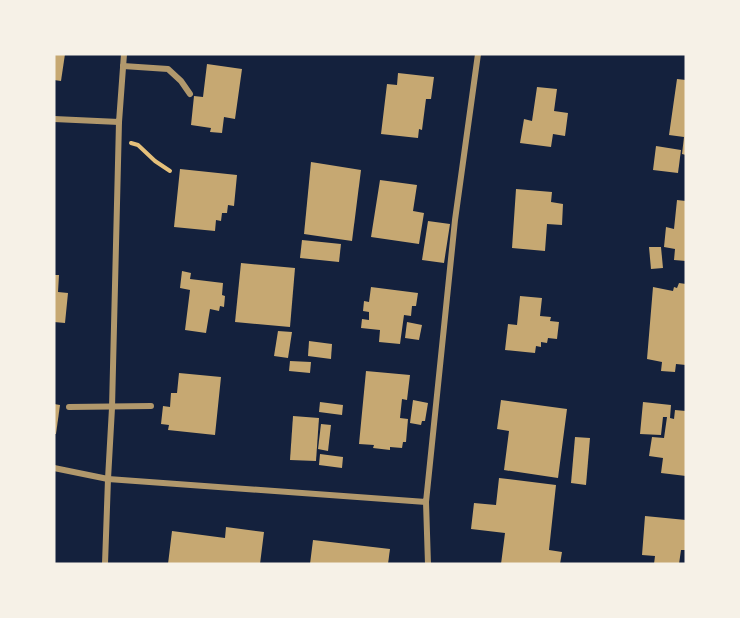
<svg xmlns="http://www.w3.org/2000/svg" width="740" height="618" viewBox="0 0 740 618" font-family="Roboto,sans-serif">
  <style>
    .building { fill: #c6a872 }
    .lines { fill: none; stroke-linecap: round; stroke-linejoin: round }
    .path { stroke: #e5c07b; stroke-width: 4 }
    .minor { stroke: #b1986c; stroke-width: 6 }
  </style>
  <rect width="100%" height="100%" fill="#14213d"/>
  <!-- building -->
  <g class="building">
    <path d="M54,54H65L61,81L54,80Z"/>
    <path d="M207,64L242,69L235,119L224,117L222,133L210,132L211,128L191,125L194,96L203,97Z"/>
    <path d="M398,73L434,77L431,99H426L422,130L419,129L418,138L381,134L387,84L397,85Z"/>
    <path d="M677,79L686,80V155L682,154L684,137L669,135Z"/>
    <path d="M537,87L557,89L554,111L568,113L565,136L553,134L551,147L520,143L524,119L532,121Z"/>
    <path d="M656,146L681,150L678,173L653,170Z"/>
    <path d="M311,162L361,170L352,241L304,234Z"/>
    <path d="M180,169L237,175L234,206L228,205L227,213H222L221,221L216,220L215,231L174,227Z"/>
    <path d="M380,180L417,185L413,211L424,213L419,244L371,237Z"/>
    <path d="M516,189L552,192L551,202L563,204L562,225L547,224L545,251L512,248Z"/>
    <path d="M677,200L686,201V261L674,260L675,249L664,247L666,227L674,229Z"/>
    <path d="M428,221L450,224L444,263L422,260Z"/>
    <path d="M302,240L341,244L339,262L300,258Z"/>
    <path d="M649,247H661L663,268L651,269Z"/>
    <path d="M241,263L295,268L290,327L235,322Z"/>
    <path d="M182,271L191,273L190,279L223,283L222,295L225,296L224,307L220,306L219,311L210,309L206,333L185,330L190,290L180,288Z"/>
    <path d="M54,275H59L58,292L68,293L65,323L54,322Z"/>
    <path d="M679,283L686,284V365L676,364L675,372L661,371L662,362L647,359L653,287L673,291L674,287L677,288Z"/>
    <path d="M371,287L418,293L416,306H412L411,316L404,315L400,344L379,342L380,330L361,328L362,319L369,320V312L363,311L364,301L369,302Z"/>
    <path d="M520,296L542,298L540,316L551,317L550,321L559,322L557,339L548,338L547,343L541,342V347L536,346L535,353L505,350L508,324L517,325Z"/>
    <path d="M407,322L422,325L419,340L405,338Z"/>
    <path d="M278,331L292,332L288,358L274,356Z"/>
    <path d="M309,341L332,344L331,359L308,356Z"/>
    <path d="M290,361L311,362L310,373L289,371Z"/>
    <path d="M366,371L410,375L407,400L402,399L400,418L408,419L406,442H403L402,448L390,447V450L373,448L374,445L359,444Z"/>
    <path d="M179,373L221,377L215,435L168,430L169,425L161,424L163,406L170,407L171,393H177Z"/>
    <path d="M413,400L428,403L425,421H422L421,425L410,423Z"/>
    <path d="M501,400L567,409L558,478L504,470L509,431L497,429Z"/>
    <path d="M320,402L343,405L342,415L319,412Z"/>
    <path d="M643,402L671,405L670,418L674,419L675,410L686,411V476L661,473L663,458L649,456L652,437L664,438L667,417H663L661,435L640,434Z"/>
    <path d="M54,404L60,405L56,434H54Z"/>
    <path d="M293,416L319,418L316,461L290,460Z"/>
    <path d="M321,424L331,425L328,451L318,449Z"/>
    <path d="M575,437L590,438L586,485L571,483Z"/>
    <path d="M320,454L343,457L342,468L319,465Z"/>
    <path d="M499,478L556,485L549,550L562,552L560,564H501L505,533L471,529L474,503L496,505Z"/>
    <path d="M645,516L686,520V550H681L679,564H654L655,556L642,555Z"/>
    <path d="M226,527L264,532L260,564H168L172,531L225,538Z"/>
    <path d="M313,540L390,549L388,564H310Z"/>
  </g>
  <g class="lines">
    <!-- path -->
    <path class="path" d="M131,143L138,145L155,161L170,171"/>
    <!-- minor -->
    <g class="minor">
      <path d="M123,66L168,69L181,81L190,94"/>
      <path d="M54,119L119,122L124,54"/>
      <path d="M119,122L112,408L108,479L426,502L455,220L478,54"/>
      <path d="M69,407L151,406"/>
      <path d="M54,468L108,479L105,564"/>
      <path d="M426,502L428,564"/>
    </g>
  </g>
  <!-- border -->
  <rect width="740" height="618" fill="none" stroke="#f6f1e7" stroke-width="111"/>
</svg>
